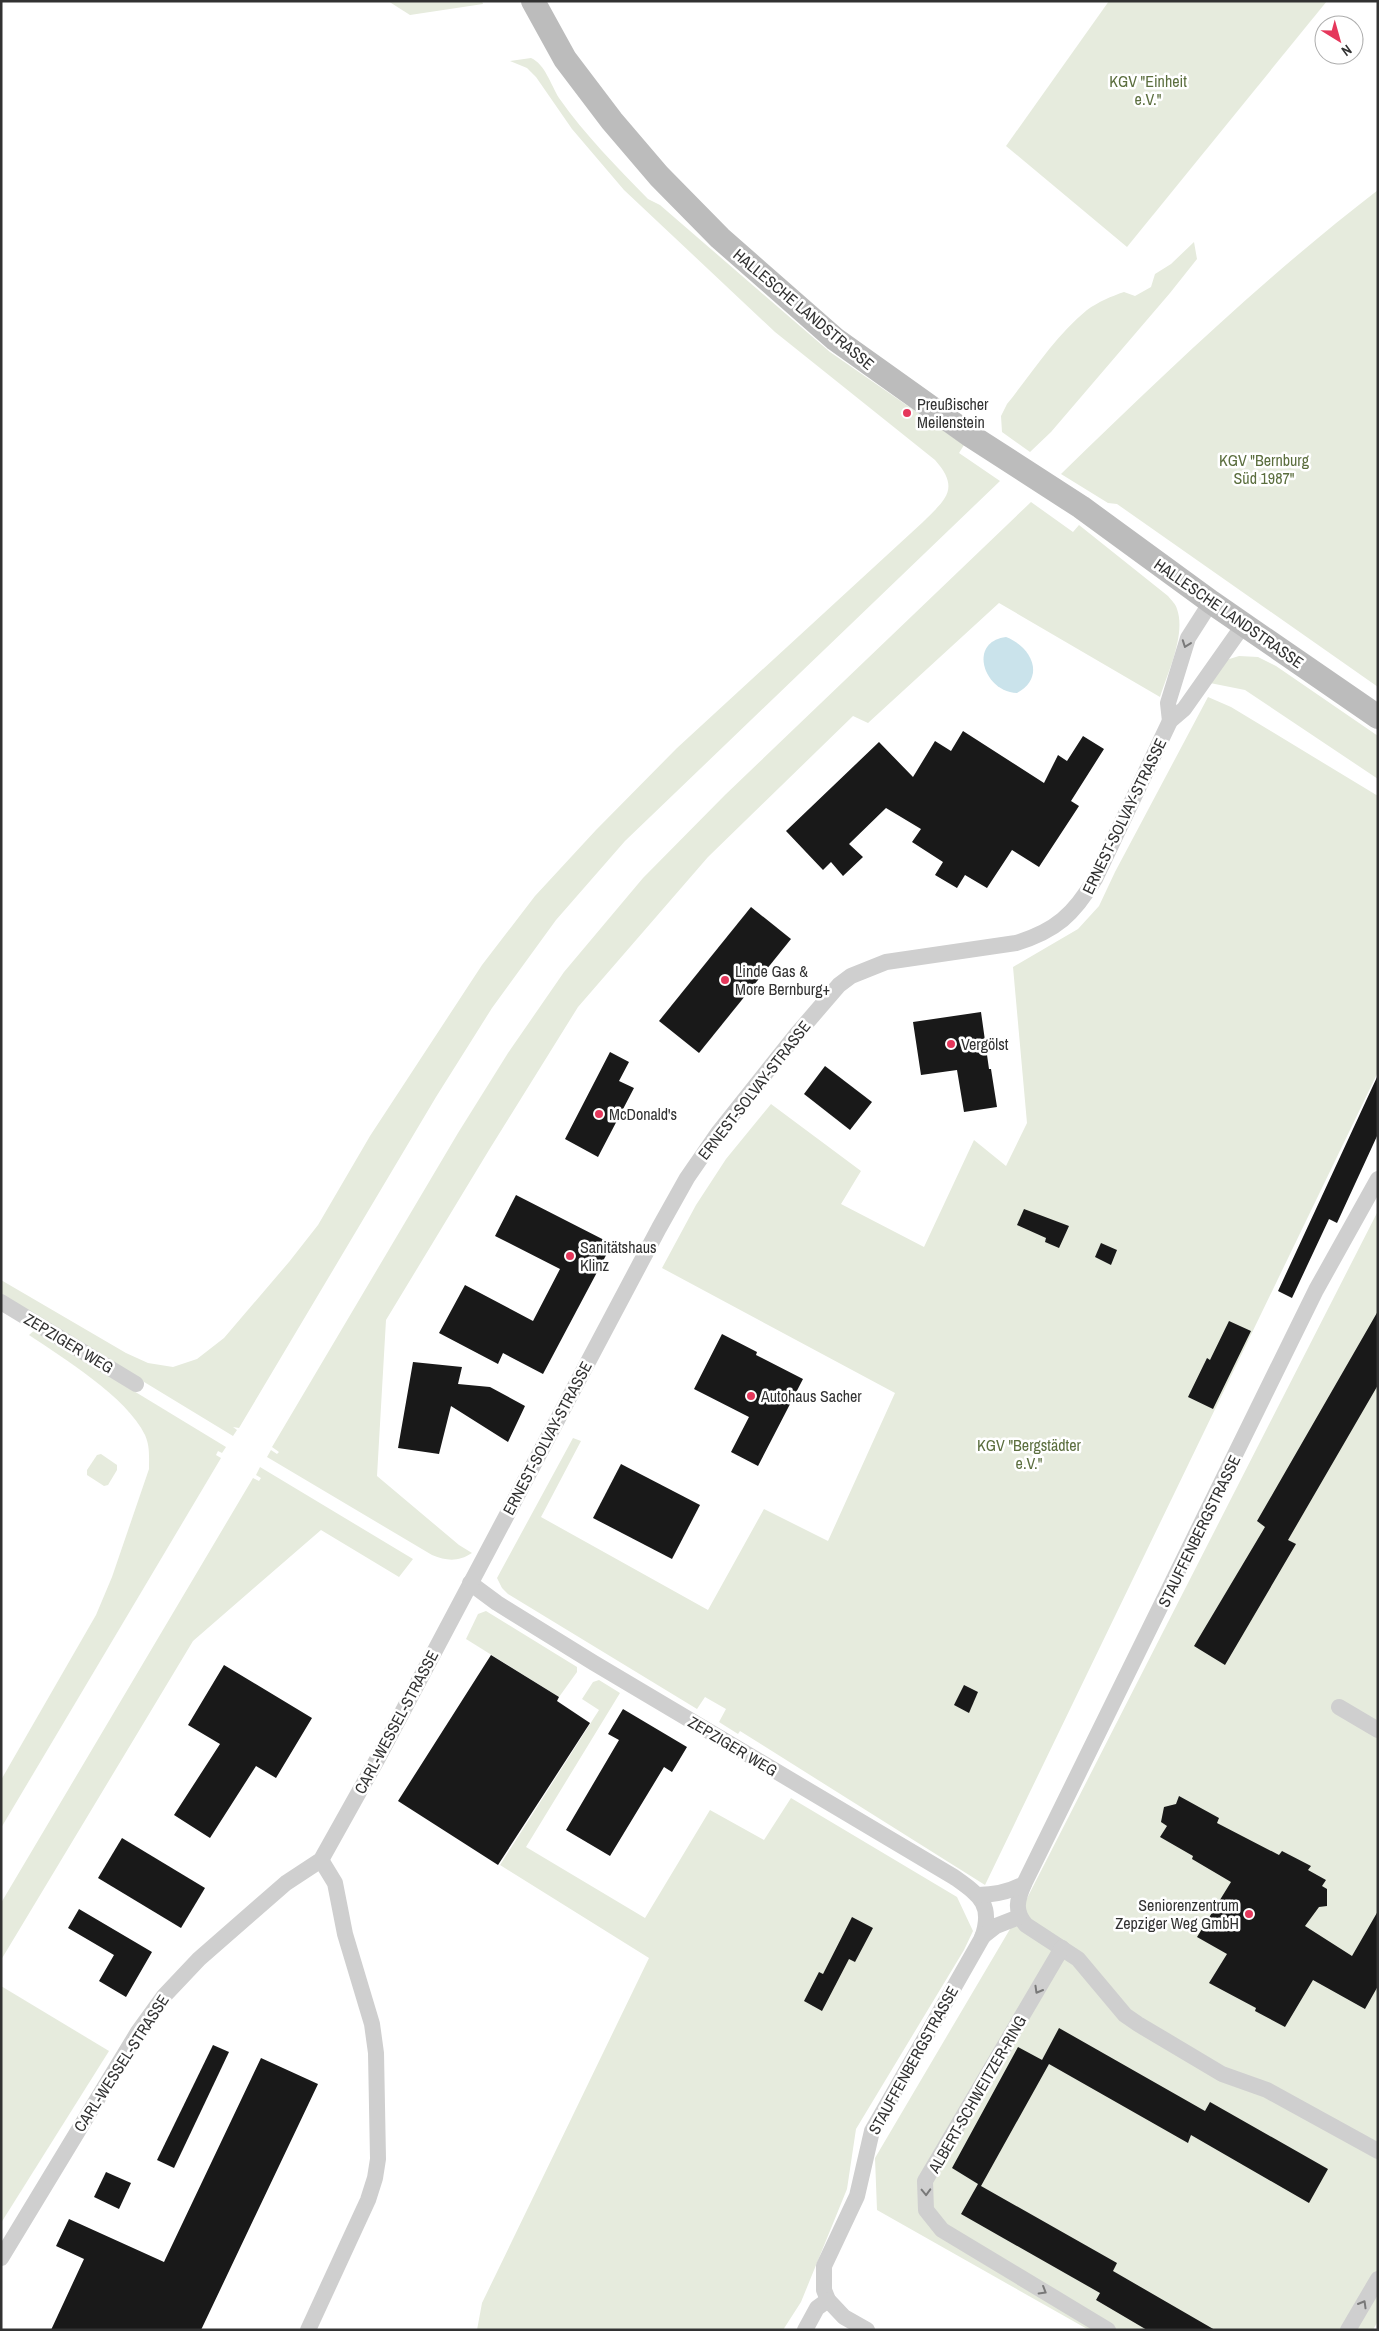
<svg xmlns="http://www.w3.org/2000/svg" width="1379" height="2331" viewBox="0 0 1379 2331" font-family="'Archivo Narrow',sans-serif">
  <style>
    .green { fill: #e6ebdd }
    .water { fill: #cae3eb }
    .building { fill: #191919 }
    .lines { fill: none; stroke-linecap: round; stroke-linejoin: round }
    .minor { stroke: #cfcfcf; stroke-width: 16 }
    .secondary { stroke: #bcbcbc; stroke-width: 24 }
    .oneway { stroke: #797979 }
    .poi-dot { fill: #e5375b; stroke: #fff; stroke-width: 2 }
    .labels { text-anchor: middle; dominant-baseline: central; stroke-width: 5; stroke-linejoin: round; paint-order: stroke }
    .park-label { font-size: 16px; fill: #5b6e3e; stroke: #fff }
    .street-label { font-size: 16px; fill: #323232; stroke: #fff }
    .poi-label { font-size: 16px; fill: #323232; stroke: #fff; text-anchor: start }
  </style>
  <rect width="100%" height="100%" fill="#fff"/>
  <!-- green -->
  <g class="green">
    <path d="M388,1H482L483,4L410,15Z"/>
    <path d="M1109,1H1327L1127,247L1006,146Z"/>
    <path d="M531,58C545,64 551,85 559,98C585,135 617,167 648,199L660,205L830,352L964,445L959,453L1000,481L625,841L556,920L492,1008L436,1097L239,1428L233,1427L237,1430L233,1436L1,1295V1280L126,1353L148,1363L173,1367L197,1359L224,1338L289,1262L318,1225L370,1136L482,965L535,896L596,830L677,748L923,522C945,500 961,489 935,460L775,332L624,190L572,129L536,77L527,68L510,61Z"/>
    <path d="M1378,190V687L1117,504L1108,503L1061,474C1163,375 1265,277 1378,190Z"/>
    <path d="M1194,242L1197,259L1170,293L1051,432L1030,452L1002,432L1001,416L1007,404C1032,373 1056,335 1087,310C1098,302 1112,296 1124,292L1135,296L1151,287L1155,274L1171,264Z"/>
    <path d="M1031,502L1073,532L1079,525L1168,596C1171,600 1176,604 1177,609C1186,634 1168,672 1160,697L999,603L868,723L853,716L708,857L578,1007L489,1150L386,1320L377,1476L459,1545L472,1553C458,1562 447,1561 432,1555L267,1457L271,1450L277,1454L279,1452L272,1447L458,1133L508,1053L564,972L643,878L725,795Z"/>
    <path d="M1239,656L1258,657L1276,666L1378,736V779L1245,690L1205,682L1223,661Z"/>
    <path d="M1208,697L1231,707L1378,796V1072L985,1885L740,1731L738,1734L719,1722L726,1709L705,1697L697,1709L508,1594L502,1588L497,1578L573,1438L581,1441L541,1517L708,1610L764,1509L828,1541L895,1393L662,1268L696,1205L726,1159L771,1104L861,1171L841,1204L924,1247L974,1140L1006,1166L1027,1123L1013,967L1078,929L1099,906L1115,872Z"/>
    <path d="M1378,1211V2321L1373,2330H1089L877,2210L875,2158L1020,1912Z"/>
    <path d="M36,1329L63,1348L226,1447L222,1453L218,1451L216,1455L221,1458L1,1828V1780L96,1615L112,1577L149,1469C149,1457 150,1446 145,1435C127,1397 63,1358 29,1335Z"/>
    <path d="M101,1454L117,1465V1470L108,1485L104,1486L87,1475V1470L97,1455Z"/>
    <path d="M260,1467L413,1559L399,1577L321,1530L193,1641L1,1960V1903L253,1478L259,1481L261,1478L256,1475Z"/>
    <path d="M486,1611L577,1667V1672L559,1697L466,1639L478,1614Z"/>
    <path d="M599,1680L620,1693L526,1847L645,1918L710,1810L764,1840L791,1798L957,1897L973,1931L964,1950L856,2129L847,2189L801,2302L783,2330H477L482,2303L649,1958L500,1865L599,1710L582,1699L593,1682Z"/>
    <path d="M1,1986L109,2051L1,2223Z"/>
  </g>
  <!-- water -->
  <path class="water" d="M1006,637C1032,647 1046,677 1017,693C984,692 967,642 1006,637Z"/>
  <!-- building -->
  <g class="building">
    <path d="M963,731L1044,783L1058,755L1067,761L1083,736L1104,749L1071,801L1079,806L1039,867L1012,850L987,888L965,875L957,888L935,875L943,862L912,842L921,829L886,808L849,844L863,857L843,876L831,862L823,870L786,831L879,742L913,777L935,741L951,751Z"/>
    <path d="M751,907L791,939L699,1053L659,1021Z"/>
    <path d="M981,1012L989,1069H991L997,1107L964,1112L957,1070L921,1075L913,1022Z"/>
    <path d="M610,1052L629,1062L619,1081L634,1088L598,1157L565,1139Z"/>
    <path d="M825,1066L872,1102L850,1130L804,1094Z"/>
    <path d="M1378,1075V1134L1337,1223L1329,1219L1292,1298L1278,1291Z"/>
    <path d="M516,1195L612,1244L543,1374L503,1353L498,1364L439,1333L465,1285L533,1321L560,1269L495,1236Z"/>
    <path d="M1024,1209L1069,1226L1059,1248L1045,1242L1046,1238L1017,1225Z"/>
    <path d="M1101,1243L1117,1250L1111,1265L1095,1257Z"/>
    <path d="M1378,1311V1385L1288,1540L1296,1544L1225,1665L1194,1646L1265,1527L1257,1521Z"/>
    <path d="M1229,1321L1251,1331L1213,1409L1188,1397L1207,1358L1210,1360Z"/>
    <path d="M722,1334L757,1352L756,1355L803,1379L758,1466L731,1452L749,1417L694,1389Z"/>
    <path d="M413,1362L462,1367L458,1384L490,1387L525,1406L508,1442L451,1406L439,1454L398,1448Z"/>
    <path d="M621,1464L700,1505L672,1559L593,1518Z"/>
    <path d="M491,1655L559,1697L557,1701L590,1723L498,1865L398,1801Z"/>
    <path d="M224,1665L312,1718L276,1778L256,1766L210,1838L174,1815L220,1744L188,1725Z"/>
    <path d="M964,1685L978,1692L969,1713L954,1705Z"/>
    <path d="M623,1709L687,1747L672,1772L664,1767L610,1856L566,1830L619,1740L608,1734Z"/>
    <path d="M1179,1796L1219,1818L1217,1823L1279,1855L1282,1851L1311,1866L1308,1870L1326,1880L1322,1886L1327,1889V1906L1319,1907L1305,1926L1352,1956L1378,1911V1986L1365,2009L1313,1980L1285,2027L1255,2011L1256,2008L1209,1983L1227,1954L1197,1937L1231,1882L1192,1859L1193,1856L1160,1837L1167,1826L1161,1822L1164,1807L1176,1804Z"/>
    <path d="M122,1838L205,1888L181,1928L98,1878Z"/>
    <path d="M79,1909L152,1952L126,1997L99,1981L114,1955L68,1928Z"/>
    <path d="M852,1917L873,1928L855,1962L849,1959L822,2011L804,2001L819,1972L823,1974Z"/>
    <path d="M1059,2028L1205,2111L1210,2102L1328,2169L1309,2203L1191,2135L1188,2143L1049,2064L981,2186L1117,2263L1113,2271L1215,2330H1147L1096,2300L1100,2293L961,2214L978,2184L952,2168L1018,2047L1044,2061L1042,2060Z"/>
    <path d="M213,2045L229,2052L174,2168L157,2160Z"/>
    <path d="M261,2058L318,2084L201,2330H51L84,2259L56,2246L69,2219L164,2262Z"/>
    <path d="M106,2172L131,2183L119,2209L94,2197Z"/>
  </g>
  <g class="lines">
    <!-- minor -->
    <g class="minor">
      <path d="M1170,721L1168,703L1188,638L1211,602"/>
      <path d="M1378,1179L1316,1290L1024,1884C1017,1900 1014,1911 1026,1925L1078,1959L1125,2015L1138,2024L1222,2074L1267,2090L1378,2151"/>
      <path d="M1,1302L136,1384"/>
      <path d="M470,1583L497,1603L594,1663L954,1877C979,1895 994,1904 982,1938L872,2131L857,2196L824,2266V2290L828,2300L844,2317L867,2330"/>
      <path d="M1339,1707L1378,1730"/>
      <path d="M978,1895C996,1895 1009,1892 1024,1884"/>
      <path d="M982,1937L996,1926L1019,1917"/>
      <path d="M1062,1948L925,2181L926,2210L942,2230L1108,2330"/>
      <path d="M1,2258L138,2032L164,1996L199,1959L286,1883L321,1860L378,1758L659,1228L687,1178L718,1133L796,1035L839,985L851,976L886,962L1016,943C1056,931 1074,914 1095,879L1170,721L1184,709L1244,624"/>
      <path d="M308,2330L368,2200L375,2178L378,2159L376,2053L372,2024L345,1934L335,1883L321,1860"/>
      <path d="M805,2330L817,2308L828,2300"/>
      <path d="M1348,2330L1378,2279"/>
    </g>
    <!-- secondary -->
    <path class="secondary" d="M533,1L565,59L612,121L659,176L720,238L835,339L971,436L1081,507L1211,602L1378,717"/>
  </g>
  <!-- one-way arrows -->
  <defs><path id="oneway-chevron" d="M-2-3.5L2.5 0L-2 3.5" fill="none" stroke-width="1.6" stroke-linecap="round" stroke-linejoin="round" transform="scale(1.25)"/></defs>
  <g class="oneway">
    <use href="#oneway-chevron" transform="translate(1186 644) rotate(110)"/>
    <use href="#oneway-chevron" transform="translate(1038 1990) rotate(120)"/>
    <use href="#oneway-chevron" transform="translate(926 2192) rotate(88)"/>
    <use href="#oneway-chevron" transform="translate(1043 2291) rotate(31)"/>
    <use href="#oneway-chevron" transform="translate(1363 2304) rotate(-60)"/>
  </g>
  <!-- markers -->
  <g class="poi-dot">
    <circle cx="907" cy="413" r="5"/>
    <circle cx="725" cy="980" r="5"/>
    <circle cx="951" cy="1044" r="5"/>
    <circle cx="599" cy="1114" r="5"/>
    <circle cx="570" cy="1256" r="5"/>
    <circle cx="751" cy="1396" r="5"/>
    <circle cx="1249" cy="1914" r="5"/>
  </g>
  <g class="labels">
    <!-- park labels -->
    <g class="park-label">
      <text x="1148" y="81">KGV "Einheit<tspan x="1148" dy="18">e.V."</tspan></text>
      <text x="1264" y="460">KGV "Bernburg<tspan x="1264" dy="18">Süd 1987"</tspan></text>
      <text x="1029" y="1445">KGV "Bergstädter<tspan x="1029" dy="18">e.V."</tspan></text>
    </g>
    <!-- street labels -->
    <g class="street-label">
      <text transform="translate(804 309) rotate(40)">HALLESCHE LANDSTRASSE</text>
      <text transform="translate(1229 613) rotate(35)">HALLESCHE LANDSTRASSE</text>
      <text transform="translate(1124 816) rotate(-64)">ERNEST-SOLVAY-STRASSE</text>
      <text transform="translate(754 1090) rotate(-52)">ERNEST-SOLVAY-STRASSE</text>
      <text transform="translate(69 1343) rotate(31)">ZEPZIGER WEG</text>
      <text transform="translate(547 1438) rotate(-62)">ERNEST-SOLVAY-STRASSE</text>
      <text transform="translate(1199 1531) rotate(-64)">STAUFFENBERGSTRASSE</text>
      <text transform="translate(396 1722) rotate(-62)">CARL-WESSEL-STRASSE</text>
      <text transform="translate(733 1746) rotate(31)">ZEPZIGER WEG</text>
      <text transform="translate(913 2060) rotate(-61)">STAUFFENBERGSTRASSE</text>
      <text transform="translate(121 2063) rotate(-57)">CARL-WESSEL-STRASSE</text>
      <text transform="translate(977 2094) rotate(-60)">ALBERT-SCHWEITZER-RING</text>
    </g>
    <!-- poi labels -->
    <g class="poi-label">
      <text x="917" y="404">Preußischer<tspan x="917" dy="18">Meilenstein</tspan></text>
      <text x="735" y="971">Linde Gas &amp;<tspan x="735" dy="18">More Bernburg+</tspan></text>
      <text x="961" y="1044">Vergölst</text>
      <text x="609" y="1114">McDonald's</text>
      <text x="580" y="1247">Sanitätshaus<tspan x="580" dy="18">Klinz</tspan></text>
      <text x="761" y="1396">Autohaus Sacher</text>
      <text x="1239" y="1905" text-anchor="end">Seniorenzentrum<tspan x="1239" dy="18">Zepziger Weg GmbH</tspan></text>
    </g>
  </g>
  <!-- border -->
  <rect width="1379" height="2331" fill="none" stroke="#323232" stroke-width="5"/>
  <!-- north arrow -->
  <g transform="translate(1339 40) rotate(143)"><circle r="24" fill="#ffffff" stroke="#adadad"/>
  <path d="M0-4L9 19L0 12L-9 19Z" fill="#e5375b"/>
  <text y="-8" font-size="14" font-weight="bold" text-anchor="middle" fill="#323232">N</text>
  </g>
</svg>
